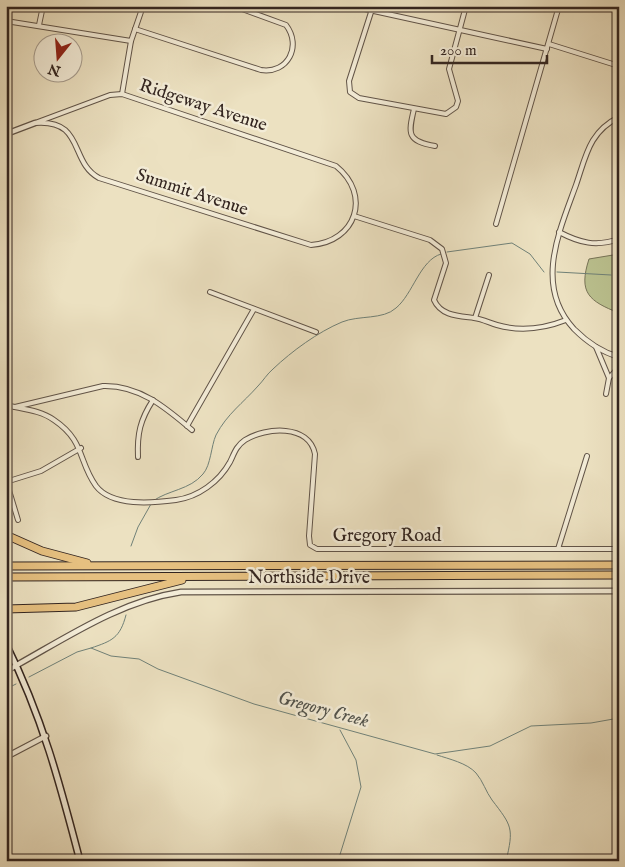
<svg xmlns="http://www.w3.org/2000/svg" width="625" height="867" viewBox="0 0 625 867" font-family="'IM FELL English',serif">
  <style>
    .green { fill: #bbc290; stroke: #777458 }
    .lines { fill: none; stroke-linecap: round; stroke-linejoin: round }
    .stream { stroke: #708178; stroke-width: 1 }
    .minor-casing { stroke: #615448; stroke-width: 6 }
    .tertiary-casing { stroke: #615448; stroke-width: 7 }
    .secondary-casing { stroke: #332520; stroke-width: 8 }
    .motorway-casing { stroke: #332520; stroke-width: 9 }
    .minor { stroke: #f3ecd7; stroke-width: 4 }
    .tertiary { stroke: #f3ecd7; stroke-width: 4.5 }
    .secondary { stroke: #f3ecd7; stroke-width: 5 }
    .motorway { stroke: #e6c080; stroke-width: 7 }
    .labels { text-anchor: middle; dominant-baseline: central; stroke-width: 5; stroke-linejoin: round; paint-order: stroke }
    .street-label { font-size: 18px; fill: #332520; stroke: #f3ecd7 }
    .water-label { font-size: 19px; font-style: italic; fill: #52534c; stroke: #f3ecd7 }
  </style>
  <rect width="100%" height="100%" fill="#ece1c1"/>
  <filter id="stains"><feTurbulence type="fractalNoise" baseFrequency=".004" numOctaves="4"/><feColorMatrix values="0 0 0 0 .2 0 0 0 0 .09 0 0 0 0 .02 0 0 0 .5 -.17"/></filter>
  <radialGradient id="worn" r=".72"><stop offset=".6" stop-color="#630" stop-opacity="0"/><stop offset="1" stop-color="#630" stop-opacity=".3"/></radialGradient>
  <!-- green -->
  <path class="green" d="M619,254V313C589,301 578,293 589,259Z"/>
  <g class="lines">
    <!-- stream -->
    <g class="stream">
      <path d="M447,252L512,243L530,254L544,272"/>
      <path d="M557,272L611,275"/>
      <path d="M153,501C168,490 190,490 203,474C211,465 211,446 216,435C227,414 243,403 258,386C263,381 267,374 273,369C292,351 318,332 342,322C359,315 383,320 396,308C413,294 420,260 441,254"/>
      <path d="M131,546L138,527L151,504"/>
      <path d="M91,648C112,641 120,638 126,615"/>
      <path d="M29,677L77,652L91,648L111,656L139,659L158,669L254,704L435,754L490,746L531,726L591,723L619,718"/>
      <path d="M6,689L16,684"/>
      <path d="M437,755C449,759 467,763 476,773C483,781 486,792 492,800C512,826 514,828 506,861"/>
      <path d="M338,861L361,787L356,760L340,730"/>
    </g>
    <defs>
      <g id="minor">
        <path d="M351,6L547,49"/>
        <path d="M373,6L349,81L350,92L359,98L446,114L456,107L458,101L449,69L466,6"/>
        <path d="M6,21L131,41"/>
        <path d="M39,25L43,6"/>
        <path d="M135,29L261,70C288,74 302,46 286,25L234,6"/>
        <path d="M549,44L619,66"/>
        <path d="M122,94L336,166C372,195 356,242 311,245L99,178C69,162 85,119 35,123L110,95Z"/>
        <path d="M122,94L131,41L143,6"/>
        <path d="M414,109C408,134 407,141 435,146"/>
        <path d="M619,117C589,132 586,156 576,185C559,232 534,286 574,329C587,342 601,352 619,357"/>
        <path d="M354,216L430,240L442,249L446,263L434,300C441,316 459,316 474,318C482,319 490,323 497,325C521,332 543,329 566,320"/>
        <path d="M496,224L559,6"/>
        <path d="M559,232C580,243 596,247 619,239"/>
        <path d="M210,292L316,332"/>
        <path d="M475,318L489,275"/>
        <path d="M596,347L609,378"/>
        <path d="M606,394L609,378L619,367"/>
        <path d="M6,405C22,409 40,410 54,420C85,441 78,461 96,486C112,507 153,503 176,500C198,497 219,482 230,462C234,454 236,446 245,440C266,427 309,424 315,454L309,536L310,545L317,549H619"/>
        <path d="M15,407L103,386C139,385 165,407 192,430"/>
        <path d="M187,426L254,309"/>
        <path d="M138,457C137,434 140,420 153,400"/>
        <path d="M18,520L8,487L9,481L41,471L81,448"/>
        <path d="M558,549L587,456"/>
        <path d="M6,672L17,665"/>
        <path d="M195,861L226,858L271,861"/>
      </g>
      <g id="tertiary">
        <path d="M6,134L35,123"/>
        <path d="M17,665C69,636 121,601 181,592L619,591"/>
        <path d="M6,757L46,736"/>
      </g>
      <path id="secondary" d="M6,644C42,716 60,784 80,861"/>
      <g id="motorway">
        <path d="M6,535L42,551L87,563"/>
        <path d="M6,566L619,565"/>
        <path d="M6,577L619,575"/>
        <path d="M6,609L76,607L182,580"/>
      </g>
    </defs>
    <!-- minor casing -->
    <use href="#minor" class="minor-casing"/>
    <!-- tertiary casing -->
    <use href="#tertiary" class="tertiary-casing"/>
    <!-- secondary casing -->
    <use href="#secondary" class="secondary-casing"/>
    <!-- motorway casing -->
    <use href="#motorway" class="motorway-casing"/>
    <!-- minor -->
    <use href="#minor" class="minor"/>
    <!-- tertiary -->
    <use href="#tertiary" class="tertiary"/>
    <!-- secondary -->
    <use href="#secondary" class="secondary"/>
    <!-- motorway -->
    <use href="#motorway" class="motorway"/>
  </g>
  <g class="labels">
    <!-- street labels -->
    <g class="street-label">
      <text transform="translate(203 106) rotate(18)">Ridgeway Avenue</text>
      <text transform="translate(192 193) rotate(18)">Summit Avenue</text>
      <text x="387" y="536">Gregory Road</text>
      <text x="309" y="578">Northside Drive</text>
    </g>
    <!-- water labels -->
    <g class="water-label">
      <text transform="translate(323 710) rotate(15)">Gregory Creek</text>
    </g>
  </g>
  <!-- margin -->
  <rect width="625" height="867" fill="none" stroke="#ece1c1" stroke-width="25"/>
  <rect x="8" y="8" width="610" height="852" fill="none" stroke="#332520" stroke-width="2.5"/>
  <rect x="12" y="12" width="600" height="842" fill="none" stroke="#332520"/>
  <!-- north arrow -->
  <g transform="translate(58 58) rotate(197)"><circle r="24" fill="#f3ecd7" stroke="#a69c8e"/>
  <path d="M0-4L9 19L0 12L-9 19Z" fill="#8f2418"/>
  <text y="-8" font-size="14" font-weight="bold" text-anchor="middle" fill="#332520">N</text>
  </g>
  <!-- scale -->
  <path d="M432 55v8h115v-8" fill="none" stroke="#332520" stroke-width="2.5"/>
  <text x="440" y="55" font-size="15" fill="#332520" stroke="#f3ecd7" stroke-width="4" paint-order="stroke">200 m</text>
  <rect width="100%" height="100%" filter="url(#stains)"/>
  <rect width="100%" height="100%" fill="url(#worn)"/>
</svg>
